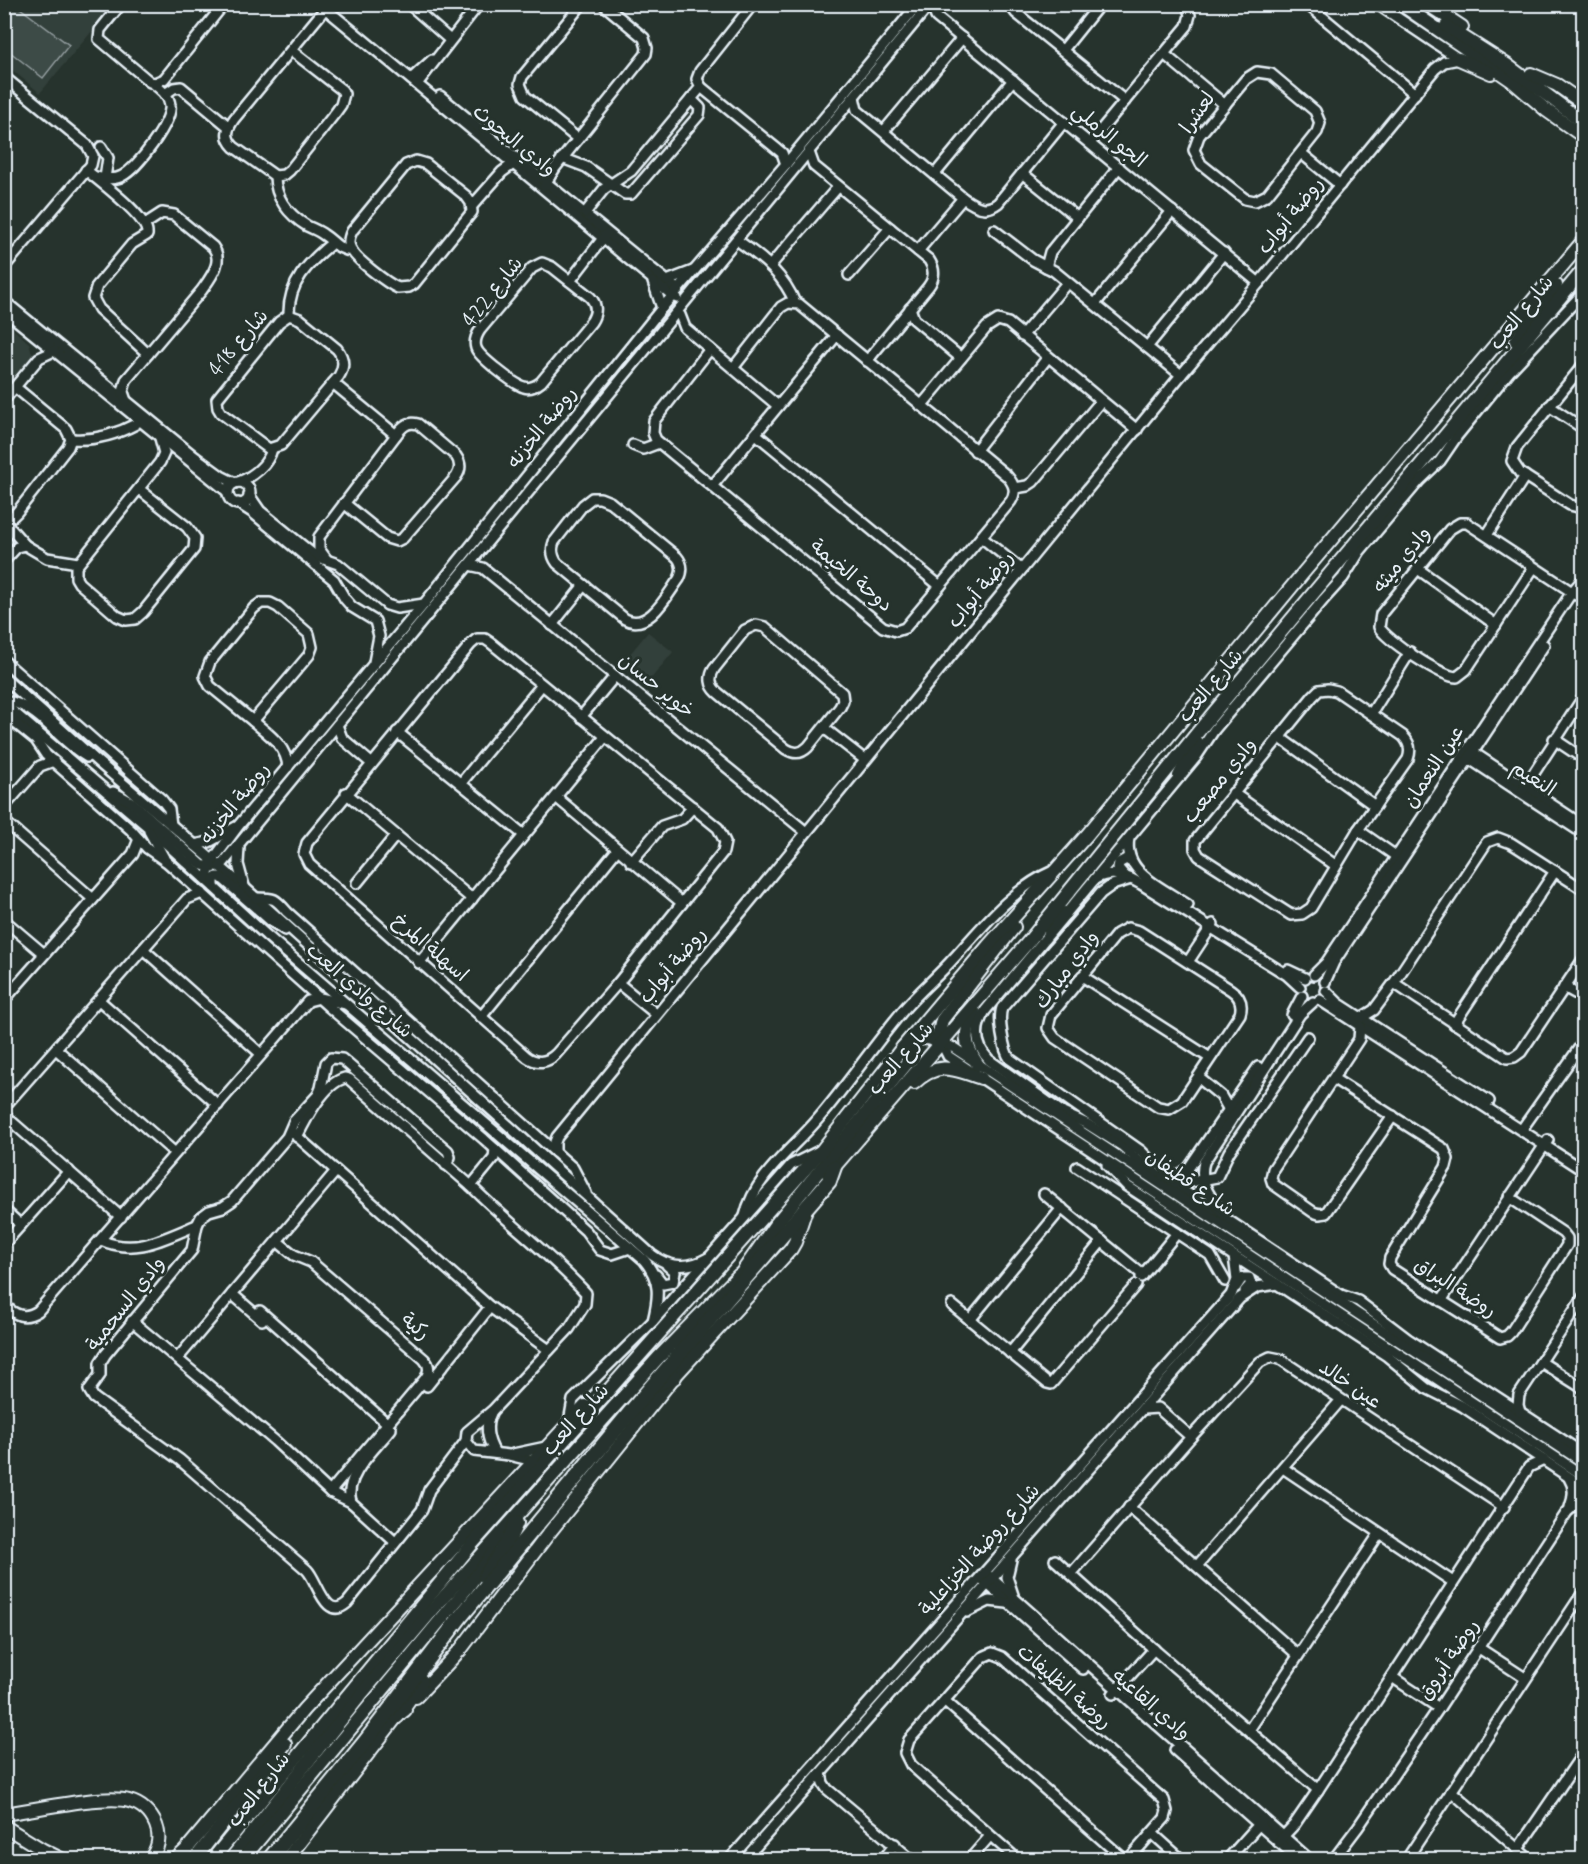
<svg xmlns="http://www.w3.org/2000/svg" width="1588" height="1864" viewBox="0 0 1588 1864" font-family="Mynerve,'Playpen Sans Arabic',sans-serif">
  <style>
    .built { fill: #333f3a }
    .pitch { fill: #3e4b47; stroke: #939ea0; stroke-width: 1.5 }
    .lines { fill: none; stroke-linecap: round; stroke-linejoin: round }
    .minor-casing { stroke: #e8f1f8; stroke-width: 14 }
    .major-casing { stroke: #e8f1f8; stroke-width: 16 }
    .highway-casing { stroke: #e8f1f8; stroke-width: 18 }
    .minor { stroke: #26332d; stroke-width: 9 }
    .major { stroke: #26332d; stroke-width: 12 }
    .highway { stroke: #26332d; stroke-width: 14 }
    .labels { text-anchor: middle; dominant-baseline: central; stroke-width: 6; stroke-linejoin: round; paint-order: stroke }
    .street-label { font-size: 20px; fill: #e8f1f8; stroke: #26332d }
  </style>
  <rect width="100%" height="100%" fill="#26332d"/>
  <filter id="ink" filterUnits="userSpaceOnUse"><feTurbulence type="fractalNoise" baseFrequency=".0167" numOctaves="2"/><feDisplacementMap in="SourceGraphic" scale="12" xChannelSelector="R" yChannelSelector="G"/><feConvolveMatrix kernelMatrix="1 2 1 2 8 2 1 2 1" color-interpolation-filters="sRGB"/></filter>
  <g filter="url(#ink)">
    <!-- built -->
    <g class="built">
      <path d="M4,5H114L40,93L5,64Z"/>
      <path d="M5,322L29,343L33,356L5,391Z"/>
      <path d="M648,632L673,652L645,686L620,666Z"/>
    </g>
    <!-- pitch -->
    <path class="pitch" d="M4,5H16L69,45L43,78L5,48Z"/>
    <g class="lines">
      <defs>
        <g id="minor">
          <path d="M121,4L100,30L99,39L150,82L155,83L164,79L224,4"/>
          <path d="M320,4L673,296L677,298"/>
          <path d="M409,4L450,40"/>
          <path d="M582,4L522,77L520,84L525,96L578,139L646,54L647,48L644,38L603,4"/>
          <path d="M753,4L700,71L697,79L701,87L782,153L786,164"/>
          <path d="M931,4L936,17L1259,283"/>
          <path d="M1009,4L1016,13L1125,101"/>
          <path d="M1307,4L1415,94"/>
          <path d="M1377,4L1459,59"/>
          <path d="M1063,50L1100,4"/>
          <path d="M292,51L342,90L344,94L341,105L336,112L290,170L284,175L275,176L234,147C224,137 227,129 234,119L329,4"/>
          <path d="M1164,54L1225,105"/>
          <path d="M1257,72L1271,74L1315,111L1320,123L1317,132L1267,195L1255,201L1245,199L1201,164L1194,150L1199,136L1246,79Z"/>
          <path d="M4,77L87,145L93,156L91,165L4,267"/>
          <path d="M411,79L432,60"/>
          <path d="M417,84L479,4"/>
          <path d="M165,94L174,88L181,87L229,127"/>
          <path d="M440,96L678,290"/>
          <path d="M854,97L857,110L963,198C975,206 985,213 998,203L1064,122"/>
          <path d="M884,131L962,38"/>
          <path d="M1090,143L1187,26L1190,15L1187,4"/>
          <path d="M101,147L108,158L105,178"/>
          <path d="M809,152L814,166L929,260C935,269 935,278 928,287L867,361"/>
          <path d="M1301,153L1340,185"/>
          <path d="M562,158L586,167L625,194H631L699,115L700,108L691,99"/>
          <path d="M416,161L426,164L466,196L471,203L472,212L414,284L409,287L398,288C388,284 355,259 351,249C347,243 349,237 352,231L406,165Z"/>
          <path d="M86,170C100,182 150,218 147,235L132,244L97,286L93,298L99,309L148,354"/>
          <path d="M1022,173L1078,218"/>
          <path d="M935,174L1013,80"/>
          <path d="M275,176C275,198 289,215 307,226C313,229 319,231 324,235C335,242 338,250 352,251"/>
          <path d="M95,177C103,178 114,181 122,176C137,169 173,121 170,105C169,95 160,89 153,83"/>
          <path d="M544,186L555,168L578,139"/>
          <path d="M472,206L502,172L513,164"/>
          <path d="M585,213L604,189L631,171L701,87"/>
          <path d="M994,230L1033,260L1054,271L1181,375"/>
          <path d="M741,243C764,259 784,276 795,303"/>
          <path d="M918,251L963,198"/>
          <path d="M542,263L552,267L590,297C597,304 597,313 591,322L541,382C536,386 530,389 524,387C515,385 479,357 476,348C474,342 476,336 480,330L532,268Z"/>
          <path d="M770,266L838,187"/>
          <path d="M1046,267L1050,252L1119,167"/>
          <path d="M849,275L890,228"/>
          <path d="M570,281L607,233"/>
          <path d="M667,281L693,271"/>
          <path d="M653,282L662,308"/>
          <path d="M1584,292L1509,372L1457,436L1440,461L1419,481L1360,551L1343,578L1324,599L1214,730L1196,757L985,1011C974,1028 975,1045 989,1060L1063,1113L1087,1124L1122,1146L1140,1162L1341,1295L1358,1301L1408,1339L1584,1454"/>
          <path d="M4,301L195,457L221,476L235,483"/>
          <path d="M1095,304L1172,211"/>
          <path d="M910,308L914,319L961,358"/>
          <path d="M4,310L228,492"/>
          <path d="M289,315L300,319L337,349C344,358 345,366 339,376L281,445L269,449L221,413L218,408L217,399L279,322Z"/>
          <path d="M289,315C288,283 308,263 332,243"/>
          <path d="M680,315L685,328L778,406"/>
          <path d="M1022,336L1067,283"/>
          <path d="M1147,347L1224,253"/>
          <path d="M710,349L654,421L653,433L656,440L883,627L896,631L905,628L1011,501C1017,491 1014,484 1007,476L799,304L788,303L781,307L733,368"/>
          <path d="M1584,364L1517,447L1512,461L1520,473L1570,505L1578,507L1584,506"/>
          <path d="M333,383L396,435"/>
          <path d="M4,400L39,358L54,351"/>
          <path d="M126,401L123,392L126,380L202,290C211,277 224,261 213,247L174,215L162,213L145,224"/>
          <path d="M921,406L987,327L998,320L1008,323L1137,430"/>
          <path d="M1549,406L1584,429"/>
          <path d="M756,434L940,586"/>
          <path d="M71,439C95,441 115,435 136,424"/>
          <path d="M633,445L643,449L659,443"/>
          <path d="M975,451L1048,357"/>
          <path d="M239,482C253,476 268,465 272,449"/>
          <circle cx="239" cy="493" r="11"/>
          <path d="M713,485L837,335"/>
          <path d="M1015,488L1027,486L1033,482L1101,401"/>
          <path d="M139,489L187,527L195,538L194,549L143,612L135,619L126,620L117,616L79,583L76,578V567L160,462L164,453L160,438"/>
          <path d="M249,495L260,511L315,556L338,564L387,605L397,608L424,604"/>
          <path d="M592,498H600L610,502L677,557C683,564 683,571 679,579C667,595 649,632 625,619L557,563C552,556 551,550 554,542L583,505Z"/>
          <path d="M238,503L252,512L334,580L345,599L352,607L375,621L379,636L374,662"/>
          <path d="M4,517L13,516L17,512L68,447L71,439L66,429L15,387"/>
          <path d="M4,518L10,528L25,545"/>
          <path d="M1487,535L1525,476"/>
          <path d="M981,537L1021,569"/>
          <path d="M327,560L319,549V537L396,435C402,427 407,421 418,424L456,456C461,463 461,470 456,477L403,538L397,541L387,538L344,503"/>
          <path d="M4,561L17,547L25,545L47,558L78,563"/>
          <path d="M469,565L483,568L806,832"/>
          <path d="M1534,567L1466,670L1457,677C1442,677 1386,640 1379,627L1381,614L1450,529L1460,523H1467L1572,592L1576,595"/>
          <path d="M1418,569L1496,625"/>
          <path d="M261,603H270L278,607L309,634L312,647L309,655L253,721L210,686L205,676L210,662L254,608Z"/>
          <path d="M552,625L584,585"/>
          <path d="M756,625L765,627L842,693L843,701L840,707L808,747C801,754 794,754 786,749L717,692C710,686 709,677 714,669L745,630Z"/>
          <path d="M477,639H485L491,643L718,828L725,842L723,852L618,983L556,1054C547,1063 537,1064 527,1057L309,864L304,854L307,843L471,644Z"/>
          <path d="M4,661L162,800L169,809L171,825"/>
          <path d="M4,678L98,762L246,889L652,1255C669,1268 689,1269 708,1258"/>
          <path d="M1328,689L1337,691L1403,736C1410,743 1411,751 1408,759L1358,830L1311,908L1302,914L1291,915L1199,856L1195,849V841L1313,696L1319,690Z"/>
          <path d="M4,704L147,826L266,935L644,1260C661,1280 659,1297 653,1321"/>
          <path d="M4,705L12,702C42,710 61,743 87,757"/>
          <path d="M4,714L36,740L46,755L131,830L147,848L167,862L329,1007L484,1139L586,1231L600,1250L612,1254L630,1248"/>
          <path d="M1371,714L1410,652"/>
          <path d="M581,717L615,676"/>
          <path d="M253,721C268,734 286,745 288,767"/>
          <path d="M337,725L342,738L371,763"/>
          <path d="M824,728L865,760"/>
          <path d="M397,732L524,835"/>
          <path d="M1279,737L1375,806"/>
          <path d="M1554,739L1584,759"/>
          <path d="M1471,751L1584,826"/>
          <path d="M1465,756L1584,834"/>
          <path d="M461,783L542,685"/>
          <path d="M1523,790L1584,696"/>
          <path d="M113,792L133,803L202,865L213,868"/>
          <path d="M346,793L472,899"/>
          <path d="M1233,793L1335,865"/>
          <path d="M556,797L682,903"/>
          <path d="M4,807L40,766L54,761"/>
          <path d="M4,821L93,899"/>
          <path d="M1358,830L1400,859"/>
          <path d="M149,831L164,858"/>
          <path d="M1129,838C1122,873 1164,889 1188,905"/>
          <path d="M194,845L209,842L236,827"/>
          <path d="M239,847L238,864L244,886"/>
          <path d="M631,862L662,826L682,819L693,807"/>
          <path d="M220,867L930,4"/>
          <path d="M1125,876L1118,868L1119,863L1126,859L1131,862"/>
          <path d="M1095,879C1112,870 1125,875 1141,884L1287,975L1300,987"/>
          <path d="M1131,879L1112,885L1101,893L1002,1008C998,1018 1003,1050 1010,1059L1141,1151L1147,1157L1150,1168"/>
          <path d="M207,880L210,864L239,825L424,604L662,308L786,164L918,4"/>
          <path d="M357,883L396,835"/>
          <path d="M214,887V879L217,877H221L271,921L285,930"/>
          <path d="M256,898C275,898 275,898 287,912L573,1168L586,1193"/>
          <path d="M4,920L44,954"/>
          <path d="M1128,928L1139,931L1231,990C1240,996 1243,1004 1240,1014L1182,1101L1169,1109L1158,1107L1055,1038L1048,1028L1051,1015L1117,934Z"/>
          <path d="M143,949L261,1054"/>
          <path d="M1188,962L1213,924"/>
          <path d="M419,963L605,737"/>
          <path d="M1288,970L1305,978"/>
          <path d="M1314,975L1326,963L1572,592L1584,578"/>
          <path d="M1082,976L1210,1058"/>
          <path d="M1325,982L1334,962L1544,645"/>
          <path d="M618,983L656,1014"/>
          <path d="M1394,983L1507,1058L1514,1057L1521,1052L1584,958"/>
          <path d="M1564,987L1584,998"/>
          <path d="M1326,991L1338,1003L1489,1101"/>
          <path d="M4,1000L133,854L139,839"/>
          <path d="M99,1000L218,1105"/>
          <path d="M1320,1000L1584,1171"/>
          <path d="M1292,1015L1302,996"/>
          <path d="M481,1017L617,850"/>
          <path d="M1361,1018L1374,1010L1394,983L1487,842L1498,838L1511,843L1584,890"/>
          <path d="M1454,1024L1555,871"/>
          <path d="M1360,1026L1359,1039L1273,1169L1271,1178L1273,1184L1313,1212L1319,1214L1326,1213L1393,1116"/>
          <path d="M941,1042L948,1056L1584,1476"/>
          <path d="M941,1042L954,1048L1584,1463"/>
          <path d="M56,1049L175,1153"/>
          <path d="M1199,1078L1221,1096L1229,1110"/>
          <path d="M1334,1079L1444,1149L1448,1159L1446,1167L1390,1258L1389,1264L1392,1269L1500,1338L1507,1336L1511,1332L1567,1245V1238L1563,1233L1509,1197"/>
          <path d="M4,1107L187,899L202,893"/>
          <path d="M4,1115L121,1217"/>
          <path d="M1522,1129L1584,1041"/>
          <path d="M291,1131L490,1307L549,1350"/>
          <path d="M297,1137C306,1119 324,1083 345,1078L349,1079L471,1186"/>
          <path d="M495,1149L494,1158L471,1186C508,1223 550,1254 586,1293L585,1304L569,1329L493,1410L467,1432L466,1441L474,1451L509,1455L534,1461"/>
          <path d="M555,1152V1142L557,1137L1181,375L1259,283L1435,69L1444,62L1459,59"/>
          <path d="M446,1165L450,1157L448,1151L342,1059L331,1058L326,1063L321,1088L318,1095L294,1121L287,1137L232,1201L223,1207L209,1211L201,1217L197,1225L192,1250L105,1355L100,1363V1375L89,1390L94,1398L180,1460L307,1570C318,1581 325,1622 347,1603L422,1510L429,1490L466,1441"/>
          <path d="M1107,1165L1127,1186L1387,1356L1426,1388L1462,1406L1584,1487"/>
          <path d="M1077,1167L1210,1255L1225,1281"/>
          <path d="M1188,1169L1186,1175L1191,1182L1217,1177L1229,1152L1308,1037"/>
          <path d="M1163,1176H1177L1188,1169L1258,1067"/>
          <path d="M1044,1194L1143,1275"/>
          <path d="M4,1210L21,1225"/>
          <path d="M1222,1213C1211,1198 1198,1182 1204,1162L1300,1014L1313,1002"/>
          <path d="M745,1216C755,1175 792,1150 818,1119C849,1083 875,1043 906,1007C921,990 939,975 954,958C984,925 1012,889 1053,871"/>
          <path d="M101,1240C135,1256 165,1238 197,1225"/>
          <path d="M277,1241L294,1255L311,1262L424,1359C430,1365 430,1372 425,1379L330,1492"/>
          <path d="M4,1244L69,1171"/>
          <path d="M656,1275L663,1284L673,1282L675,1272L667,1265"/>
          <path d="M1141,1277L1177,1233"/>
          <path d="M1236,1287L1242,1278H1249L1251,1284L1245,1291"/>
          <path d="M232,1294L262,1320"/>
          <path d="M1441,1301L1548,1140"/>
          <path d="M4,1305C15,1315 24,1320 38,1311L308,1001L320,998L346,1004"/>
          <path d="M952,1305L1047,1383L1051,1384L1136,1285"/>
          <path d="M260,1311L388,1424"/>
          <path d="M970,1320L1062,1208"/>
          <path d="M132,1321L275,1441L330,1492L351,1502L395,1542"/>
          <path d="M1010,1353L1102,1241"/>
          <path d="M178,1358L336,1171"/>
          <path d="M1541,1362L1584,1389"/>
          <path d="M427,1386L490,1307"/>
          <path d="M1143,1409L1158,1408L1191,1437"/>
          <path d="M1520,1412L1518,1405L1519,1395L1584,1296"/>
          <path d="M491,1413C484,1427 488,1441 495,1453"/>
          <path d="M569,1422L573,1400L653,1321L791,1165L819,1151"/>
          <path d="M513,1454L546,1447"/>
          <path d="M1283,1468L1453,1582"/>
          <path d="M1569,1478C1575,1487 1574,1497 1570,1507"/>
          <path d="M351,1502C343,1476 376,1448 391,1429"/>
          <path d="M1129,1507L1298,1655"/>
          <path d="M1011,1560L1007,1577L1014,1598"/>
          <path d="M1055,1560L1157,1652L1318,1790"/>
          <path d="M1197,1566L1340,1401"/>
          <path d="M1071,1574L1191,1437L1260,1362L1270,1357L1280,1359L1504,1507"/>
          <path d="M988,1575L1310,1860"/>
          <path d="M984,1581L1083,1669"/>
          <path d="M967,1612L989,1601L1007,1603"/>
          <path d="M1479,1648L1525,1678"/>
          <path d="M1392,1677L1439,1708"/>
          <path d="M1113,1694L1154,1649"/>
          <path d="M945,1701L1125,1860"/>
          <path d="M1249,1730L1379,1534"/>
          <path d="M1175,1750L1299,1860"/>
          <path d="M821,1773L823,1783L827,1789L912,1860"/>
          <path d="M1451,1791L1530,1860"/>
          <path d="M1152,1833L1182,1860"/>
          <path d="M1278,1842L1294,1825L1318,1790L1529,1467L1544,1460"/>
          <path d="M1518,1849L1584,1752"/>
          <path d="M729,1860L1231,1295L1237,1280L1234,1256"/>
          <path d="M744,1860L1240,1298L1257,1287L1277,1284"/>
          <path d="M883,1860L895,1844"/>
          <path d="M969,1860L990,1836"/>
          <path d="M1018,1860L911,1765L905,1753L909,1740L983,1657L992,1653L1002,1657L1164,1800L1167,1811L1165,1818L1128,1860"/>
          <path d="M1227,1860L1262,1821"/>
          <path d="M1333,1860L1358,1827L1439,1708L1567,1512L1584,1497"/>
          <path d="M1406,1860L1584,1591"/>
        </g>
        <g id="major">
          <path d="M1401,4L1511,80L1546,110L1584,137"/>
          <path d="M1427,4L1462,27"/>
          <path d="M1446,26L1507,65L1584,123"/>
          <path d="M1459,59L1491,73"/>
          <path d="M1531,74L1557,85L1584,104"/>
          <path d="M1516,341L1527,323L1556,285"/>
          <path d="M1179,776L1197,742"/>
          <path d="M1046,927L1065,913"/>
          <path d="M974,1011C964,1034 963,1043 978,1065"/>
          <path d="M910,1039L928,1038L941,1042"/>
          <path d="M941,1042L939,1032L942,1020L1014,927"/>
          <path d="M914,1083C938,1061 952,1068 981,1078"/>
          <path d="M828,1174L1029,941L1211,716L1584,269"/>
          <path d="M743,1271L775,1225L907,1063L912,1053L909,1049L903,1047"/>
          <path d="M416,1697L461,1649L549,1533L674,1377L791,1249L795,1242L805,1212"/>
          <path d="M4,1814C33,1810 104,1794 129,1801C141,1804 151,1813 156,1825C161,1838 158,1848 150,1860"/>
          <path d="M4,1826L43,1850L63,1860"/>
          <path d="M175,1860L185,1851L304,1709L585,1406"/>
          <path d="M194,1860L285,1744"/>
          <path d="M212,1860L473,1543L822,1150L903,1047L988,946L1087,835L1304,572L1584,240"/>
          <path d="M230,1860L363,1692L435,1607L658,1358L739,1275"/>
          <path d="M242,1860L467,1588L492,1554"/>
          <path d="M286,1860L397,1716L405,1710"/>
        </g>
        <g id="highway">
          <path d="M654,1385L674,1377"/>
          <path d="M485,1576L507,1543L516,1523"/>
          <path d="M397,1716L421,1681"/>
          <path d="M269,1860L365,1742L461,1616L652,1386L829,1181L834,1167"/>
        </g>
      </defs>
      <!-- minor casing -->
      <use href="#minor" class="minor-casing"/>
      <!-- major casing -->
      <use href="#major" class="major-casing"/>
      <!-- highway casing -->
      <use href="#highway" class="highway-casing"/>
      <!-- minor -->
      <use href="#minor" class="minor"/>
      <!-- major -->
      <use href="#major" class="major"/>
      <!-- highway -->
      <use href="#highway" class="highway"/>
    </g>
  </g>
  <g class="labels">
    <!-- street labels -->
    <g class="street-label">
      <text transform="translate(1198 113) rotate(-55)">لعشرا</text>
      <text transform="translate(1109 136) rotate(39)">الجو الرملي</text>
      <text transform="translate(514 141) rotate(39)">وادي البحوث</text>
      <text transform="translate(1291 216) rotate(-51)">روضة أبواب</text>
      <text transform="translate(493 292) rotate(-51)">شارع 422</text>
      <text transform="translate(1522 313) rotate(-51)">شارع العب</text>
      <text transform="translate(239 343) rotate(-50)">شارع 418</text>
      <text transform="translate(542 428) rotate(-51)">روضة الخزنه</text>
      <text transform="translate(1402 560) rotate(-51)">وادي ميثه</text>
      <text transform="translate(851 576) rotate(40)">دوحة الخيمة</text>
      <text transform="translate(981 590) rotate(-51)">روضة أبواب</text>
      <text transform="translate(656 686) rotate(39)">خوير حسان</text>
      <text transform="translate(1211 686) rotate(-50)">شارع العب</text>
      <text transform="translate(1434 767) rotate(-57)">عين النعمان</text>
      <text transform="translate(1533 779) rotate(33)">النعيم</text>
      <text transform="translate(1220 781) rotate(-51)">وادي مصعب</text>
      <text transform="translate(235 804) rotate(-51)">روضة الخزنه</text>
      <text transform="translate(430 948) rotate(41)">اسهلة المرخ</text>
      <text transform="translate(673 966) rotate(-50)">روضة أبواب</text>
      <text transform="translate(1067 970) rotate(-53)">وادي مبارك</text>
      <text transform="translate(359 991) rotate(41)">شارع وادي العب</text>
      <text transform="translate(901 1059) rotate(-49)">شارع العب</text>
      <text transform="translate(1190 1183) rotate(34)">شارع قطيفان</text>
      <text transform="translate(1455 1288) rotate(33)">روضة البراق</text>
      <text transform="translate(126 1304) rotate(-52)">وادي السحمية</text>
      <text transform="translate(415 1327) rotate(41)">ركية</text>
      <text transform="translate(1350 1385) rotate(34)">عين خالد</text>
      <text transform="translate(576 1420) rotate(-48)">شارع العب</text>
      <text transform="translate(980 1550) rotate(-48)">شارع روضة الخزاعلية</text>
      <text transform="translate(1449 1660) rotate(-56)">روضة أبروق</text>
      <text transform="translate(1064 1687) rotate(41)">روضة الظليفات</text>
      <text transform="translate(1151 1705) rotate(41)">وادي القاعيه</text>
      <text transform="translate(259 1790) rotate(-52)">شارع العب</text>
    </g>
  </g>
  <!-- margin -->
  <rect width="1588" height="1864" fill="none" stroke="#26332d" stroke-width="24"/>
  <rect x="12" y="12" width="1564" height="1840" fill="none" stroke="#e8f1f8" stroke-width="2" filter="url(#ink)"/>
</svg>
